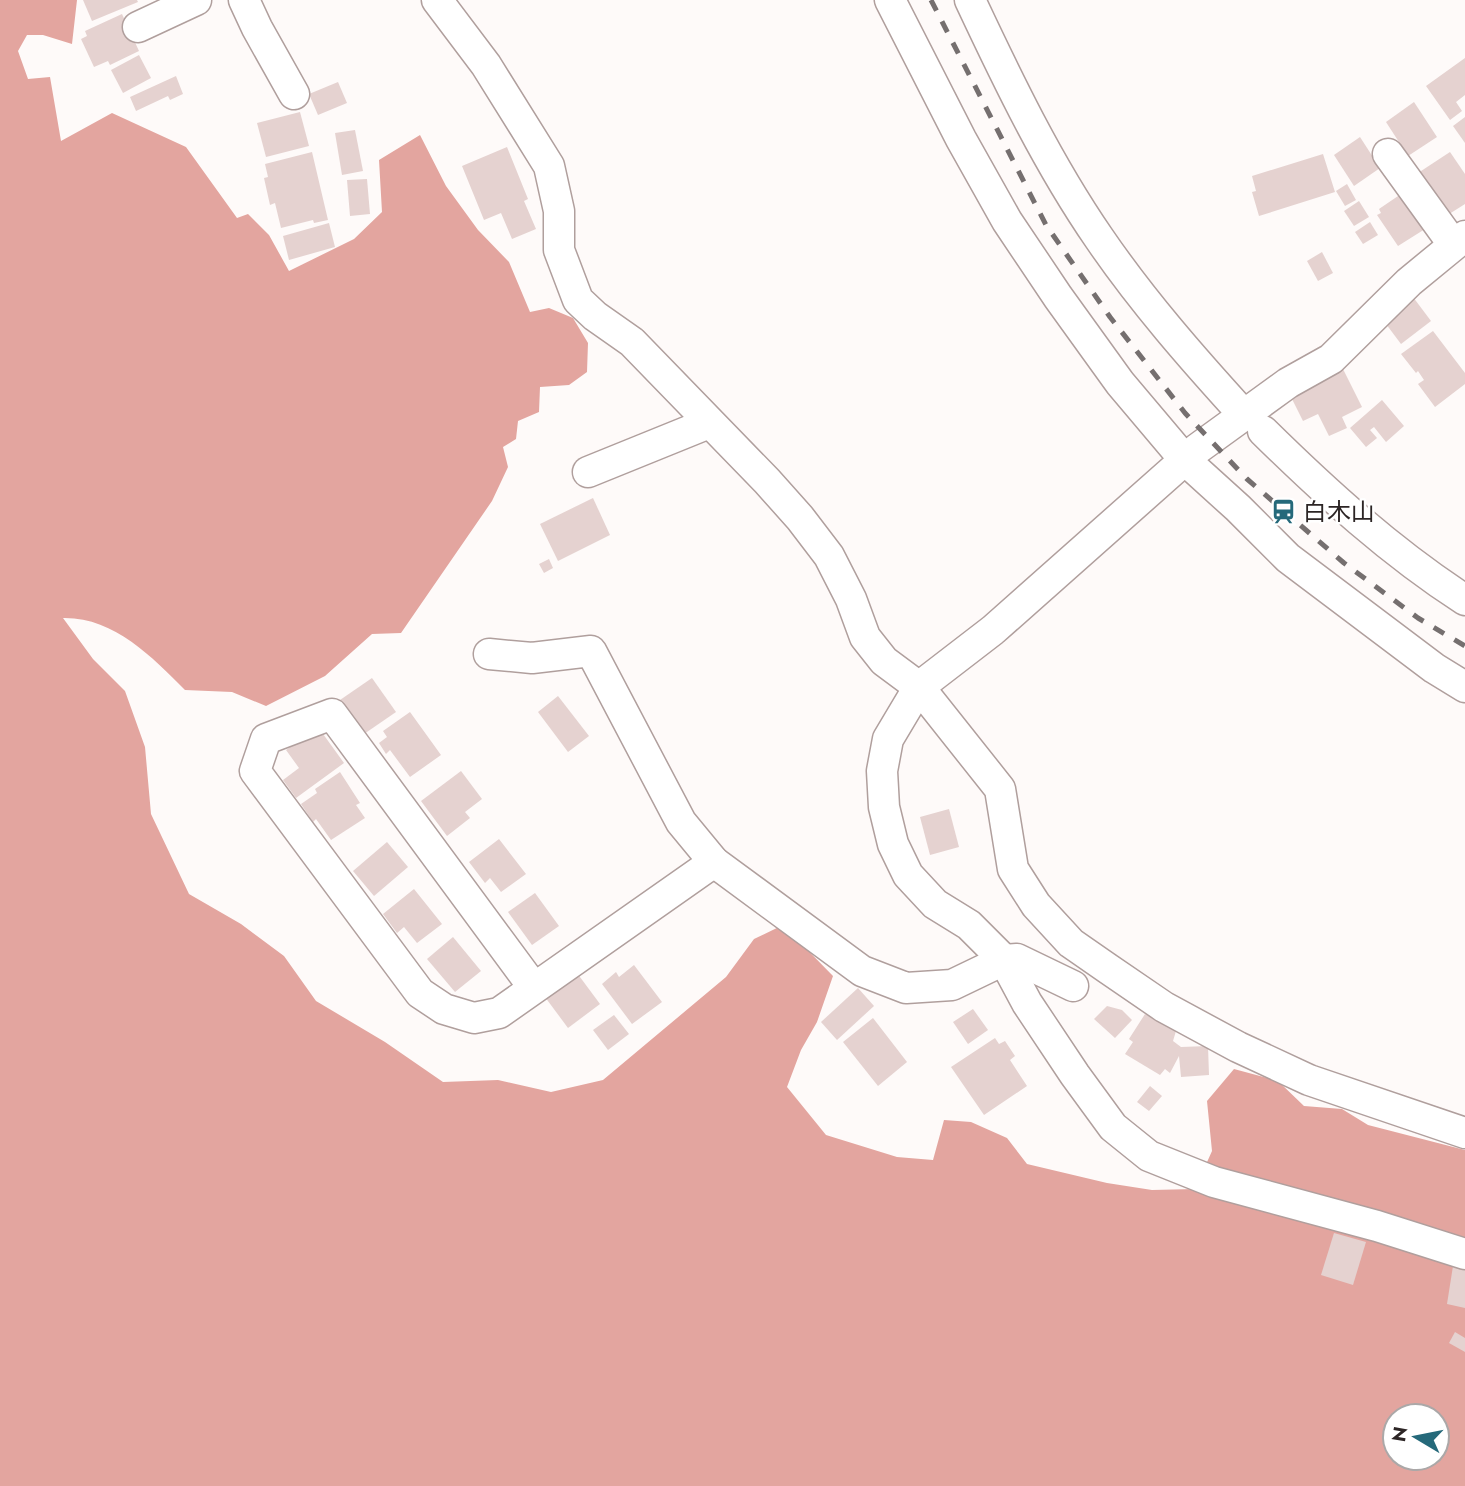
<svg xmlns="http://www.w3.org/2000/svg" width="1465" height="1486" viewBox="0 0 1465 1486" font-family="Jost,'Noto Sans JP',sans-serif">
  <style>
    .forest { fill: #e3a59f; fill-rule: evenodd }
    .building { fill: #e5d2d0 }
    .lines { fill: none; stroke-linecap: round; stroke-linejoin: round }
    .minor-casing { stroke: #b09f9d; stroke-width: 33 }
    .minor { stroke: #fff; stroke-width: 30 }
    .rail { stroke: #756f6f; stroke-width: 5; stroke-dasharray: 12 12; stroke-linecap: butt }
    .labels { text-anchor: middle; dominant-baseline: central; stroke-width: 5; stroke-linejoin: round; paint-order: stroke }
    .poi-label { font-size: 24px; fill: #2c2525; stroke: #fff; text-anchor: start }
  </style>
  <rect width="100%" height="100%" fill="#fefaf9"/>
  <!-- forest -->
  <path class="forest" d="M0,0H77L72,44L43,35H27L18,51L28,79L50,77L61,141L112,113L186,147L237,218L248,214L269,235L289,271L354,239L382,212L379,160L420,135L446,186L478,230L509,262L530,312L549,308L573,318L588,343L587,372L569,385L540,387L539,412L518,421L516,439L503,447L508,467L492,501L401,633L372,634L325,676L266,706L232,692L185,690C152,657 114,617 63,618L93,659L125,691L145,747L151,814L189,894L241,924L284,956L316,1001L385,1042L443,1082L498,1080L551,1092L603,1080L726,977L754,939L783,925L833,976L817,1022L801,1050L787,1087L826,1135L897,1157L933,1160L944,1120L971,1122L1007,1138L1027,1164L1107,1183L1152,1190L1195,1189L1212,1151L1207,1101L1234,1069L1278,1081L1304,1106L1342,1109L1368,1125L1465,1150V1486H0ZM1395,1416H1437V1458H1395Z"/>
  <!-- building -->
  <g class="building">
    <path d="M83,0H137L138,2L92,21Z"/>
    <path d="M122,14L139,51L110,65L108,61L94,67L81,39L87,36L85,31Z"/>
    <path d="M139,55L151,78L123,93L111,70Z"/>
    <path d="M1465,58V95L1456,102L1462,111L1450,120L1426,86Z"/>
    <path d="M176,76L183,94L170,100L168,96L136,111L130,97Z"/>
    <path d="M338,82L347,103L318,115L309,94Z"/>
    <path d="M1414,102L1437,137L1408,156L1386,122Z"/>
    <path d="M300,112L309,146L266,157L257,123Z"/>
    <path d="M1465,117V143L1453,126Z"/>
    <path d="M355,130L363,171L342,175L335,133Z"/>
    <path d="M1360,137L1380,168L1354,186L1334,155Z"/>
    <path d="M507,147L528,199L524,201L536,229L512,239L501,213L484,220L462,166Z"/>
    <path d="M312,152L328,220L314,223L313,220L281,228L275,203L270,205L264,178L268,177L265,164Z"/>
    <path d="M1450,152L1465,174V204L1446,216L1418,173Z"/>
    <path d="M1323,154L1335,192L1259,216L1252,192L1256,191L1252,176Z"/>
    <path d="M367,179L370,214L350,216L347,180Z"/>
    <path d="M1347,184L1356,200L1345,206L1336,191Z"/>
    <path d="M1401,194L1425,229L1398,246L1377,215L1381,213L1379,209Z"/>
    <path d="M1359,201L1369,217L1354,226L1344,211Z"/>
    <path d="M1370,222L1378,235L1363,244L1355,232Z"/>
    <path d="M329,223L335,247L289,260L283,236Z"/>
    <path d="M1322,252L1333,273L1318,281L1307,261Z"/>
    <path d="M1410,293L1431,321L1401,344L1380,316Z"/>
    <path d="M1433,331L1465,373V384L1435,407L1418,384L1424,380L1418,371L1416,373L1401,354Z"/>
    <path d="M1341,365L1362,407L1342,417L1347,428L1329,436L1318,414L1303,421L1288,391Z"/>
    <path d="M1382,400L1404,426L1386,442L1374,427L1370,430L1377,438L1366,447L1350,428Z"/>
    <path d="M593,498L610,535L558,561L540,524Z"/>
    <path d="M549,559L553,568L544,573L539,564Z"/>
    <path d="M372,678L396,712L364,734L340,700Z"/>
    <path d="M558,696L589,736L568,752L538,712Z"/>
    <path d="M410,712L441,755L410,777L390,750L386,754L379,743L387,737L383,731Z"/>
    <path d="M318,727L344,763L296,798L283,780L299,768L286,750Z"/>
    <path d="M461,771L482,799L465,812L470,818L447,836L421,801Z"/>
    <path d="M340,772L360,803L356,805L365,818L331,840L316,819L313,822L301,804L317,793L315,789Z"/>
    <path d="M949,809L959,847L930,855L920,817Z"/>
    <path d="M499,839L526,874L501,892L490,878L485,883L469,862Z"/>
    <path d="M387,842L408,867L374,896L353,871Z"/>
    <path d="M414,889L442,924L417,943L404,927L397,933L383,914Z"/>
    <path d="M535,893L559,926L532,945L508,912Z"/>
    <path d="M453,937L481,971L455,992L427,959Z"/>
    <path d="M634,965L662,1002L632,1024L602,984L616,972L619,977Z"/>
    <path d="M577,973L600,1004L568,1028L545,997Z"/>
    <path d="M858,988L874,1006L837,1040L821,1022Z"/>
    <path d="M1107,1006L1122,1010L1132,1020L1115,1038L1094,1019Z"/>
    <path d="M973,1009L988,1030L968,1044L953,1022Z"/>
    <path d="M1145,1014L1176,1031L1173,1041L1181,1047L1208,1046L1209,1075L1181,1077L1179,1056L1170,1073L1165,1069L1160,1075L1125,1054L1133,1042L1129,1039Z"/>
    <path d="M614,1015L629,1034L608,1050L593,1030Z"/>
    <path d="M873,1018L907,1062L878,1086L843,1042Z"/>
    <path d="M995,1038L999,1044L1005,1041L1015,1056L1010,1060L1027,1086L984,1115L951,1067Z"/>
    <path d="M1150,1086L1162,1096L1149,1111L1137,1102Z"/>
    <path d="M1334,1233L1366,1242L1353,1285L1321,1275Z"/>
    <path d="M1453,1266L1465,1268V1308L1447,1304Z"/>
    <path d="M1455,1332L1465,1338V1352L1449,1343Z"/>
  </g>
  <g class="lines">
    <defs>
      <g id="minor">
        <path d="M244,0L257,28L294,94"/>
        <path d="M437,0L486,65L549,166L559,211V250L578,300L595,316L632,342L767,481L800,518L829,556L851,599L865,637L884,661L919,687L1000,789L1013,869L1036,905L1071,943L1107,968L1164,1007L1238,1047L1309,1080L1465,1133"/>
        <path d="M890,0L961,139L1007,221L1058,297L1120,383L1185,460L1238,508L1288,558L1434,668L1465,687"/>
        <path d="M970,0C1008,81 1048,164 1099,238C1142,301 1193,359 1244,415"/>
        <path d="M138,27L196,0"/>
        <path d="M1388,154L1453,244"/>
        <path d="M1465,236L1409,282L1331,359L1288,383L1197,449L993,630L919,687L888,739L882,771L884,807L893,844L908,875L935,904L969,925L1004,960L1027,1003L1075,1075L1113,1127L1149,1156L1214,1182L1377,1226L1465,1254"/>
        <path d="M1263,431C1326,493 1391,552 1465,600"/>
        <path d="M588,472L709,423"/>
        <path d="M489,654L532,658L591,651L681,822L714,862L862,971L906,988L952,985L1004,960L1017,959L1073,986"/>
        <path d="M534,988L332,714L266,739L255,771L420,993L444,1009L474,1018L499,1013L714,862"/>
      </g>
    </defs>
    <!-- minor casing -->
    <use href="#minor" class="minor-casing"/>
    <!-- minor -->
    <use href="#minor" class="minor"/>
    <!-- rail -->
    <path class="rail" d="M931,0L1046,225L1110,317L1185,413L1247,479L1344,563L1418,618L1465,646"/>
  </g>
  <!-- icons -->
  <defs>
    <symbol id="station-bare" viewBox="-9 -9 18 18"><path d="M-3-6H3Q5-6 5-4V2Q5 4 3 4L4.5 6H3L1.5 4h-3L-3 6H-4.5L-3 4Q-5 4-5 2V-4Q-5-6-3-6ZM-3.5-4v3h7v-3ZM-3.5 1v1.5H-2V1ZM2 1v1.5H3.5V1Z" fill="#25697a" stroke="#fff" stroke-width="2.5" paint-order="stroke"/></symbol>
  </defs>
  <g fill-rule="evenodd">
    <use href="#station-bare" x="1266" y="494" width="35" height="35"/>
  </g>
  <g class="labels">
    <!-- poi labels -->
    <g class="poi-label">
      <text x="1303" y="511">白木山</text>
    </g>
  </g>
  <!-- north arrow -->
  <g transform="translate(1416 1437) rotate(280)"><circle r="33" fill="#ffffff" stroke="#aba8a8" stroke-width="2"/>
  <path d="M0-5L12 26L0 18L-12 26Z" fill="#25697a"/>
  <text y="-10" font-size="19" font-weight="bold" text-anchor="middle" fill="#2c2525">N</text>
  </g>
</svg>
